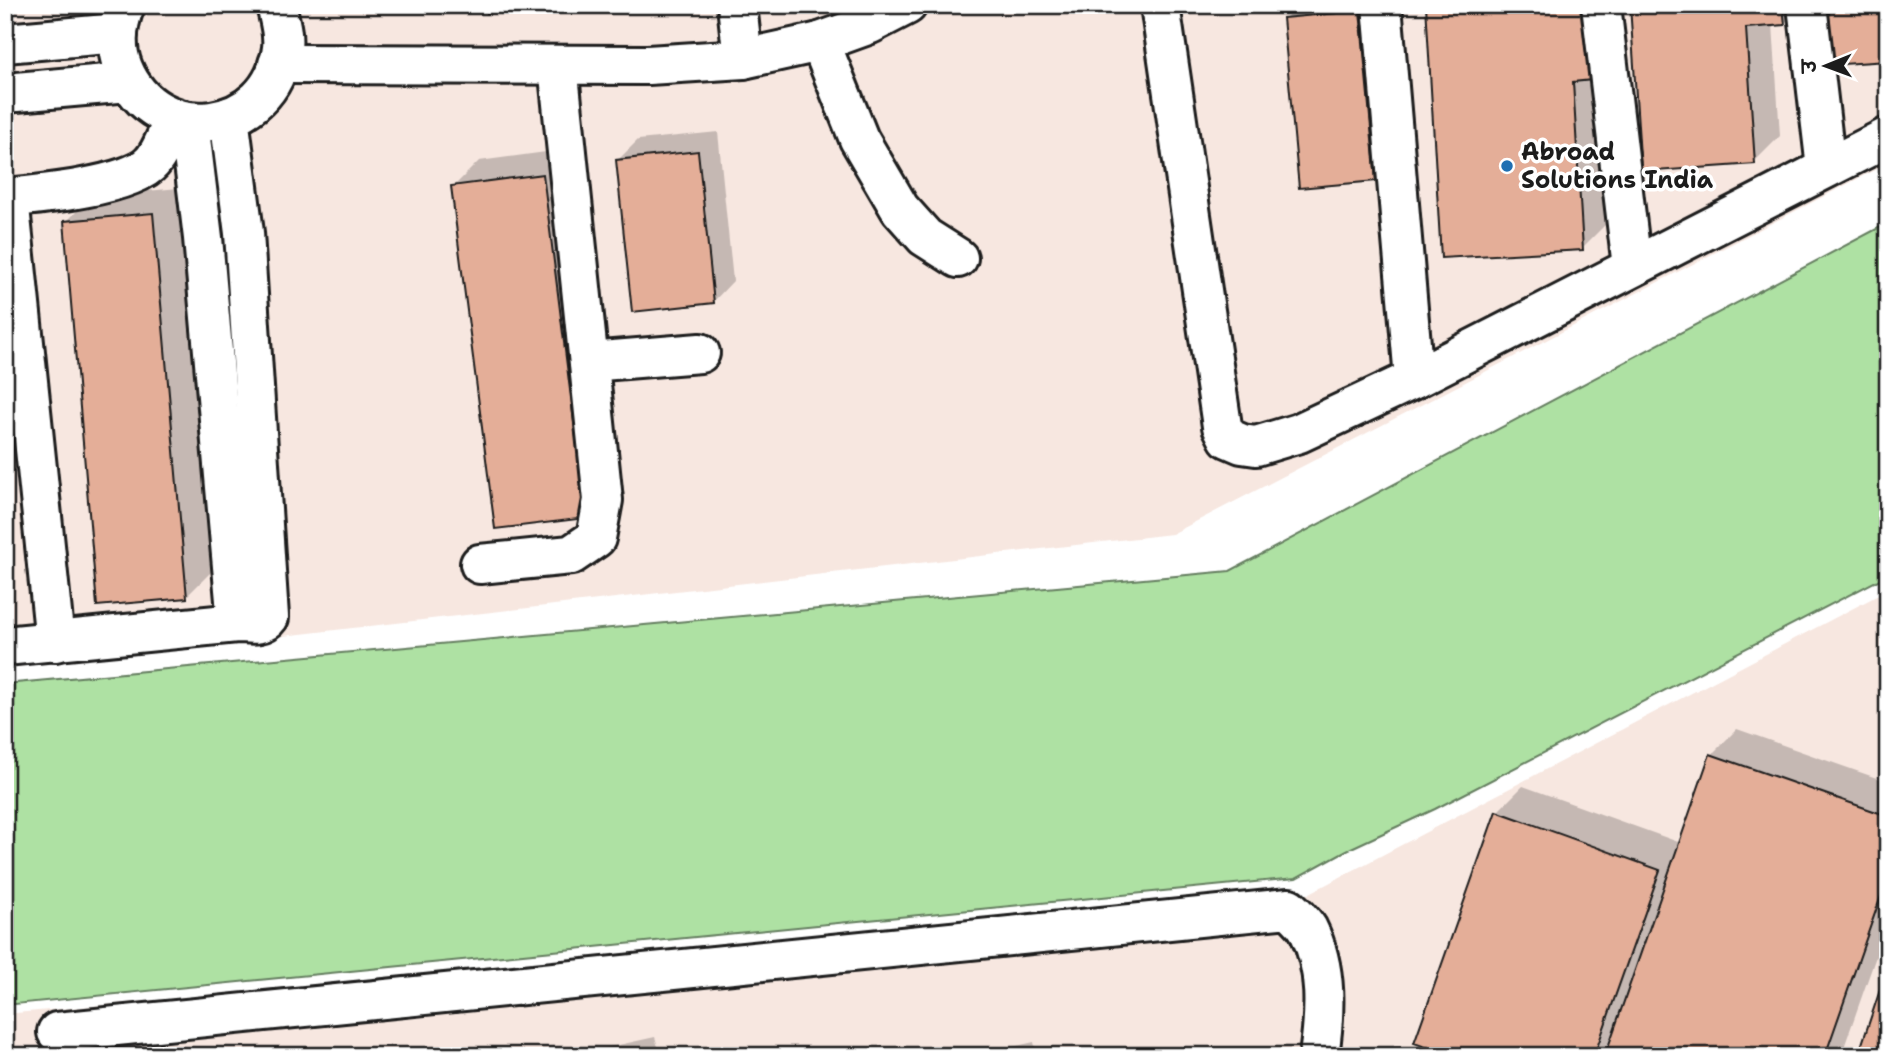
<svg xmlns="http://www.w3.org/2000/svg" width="1893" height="1061" viewBox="0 0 1893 1061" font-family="'Shantell Sans','Playpen Sans Deva',sans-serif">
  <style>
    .built { fill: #f7e7e0 }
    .green { fill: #aee1a3; stroke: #657e60; stroke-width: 2 }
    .shadow { fill: #0003 }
    .building { fill: #e4ae98; stroke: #1c1c1c; stroke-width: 2 }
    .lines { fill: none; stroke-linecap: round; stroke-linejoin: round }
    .minor-casing { stroke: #1c1c1c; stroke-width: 44 }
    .minor { stroke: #fff; stroke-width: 38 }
    .poi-dot { fill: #1f6fb2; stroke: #fff; stroke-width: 2.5 }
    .labels { text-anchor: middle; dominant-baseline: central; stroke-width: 7; stroke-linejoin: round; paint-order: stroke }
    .poi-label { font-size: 24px; font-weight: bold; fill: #1c1c1c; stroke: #fff; text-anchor: start }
  </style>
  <rect width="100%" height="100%" fill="#fff"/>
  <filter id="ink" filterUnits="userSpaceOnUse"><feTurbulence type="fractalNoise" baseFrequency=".0143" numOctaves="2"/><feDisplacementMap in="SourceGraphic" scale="14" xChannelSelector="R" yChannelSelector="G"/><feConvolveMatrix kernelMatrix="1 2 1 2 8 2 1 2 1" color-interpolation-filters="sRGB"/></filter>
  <g filter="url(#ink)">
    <!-- built -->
    <g class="built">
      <path d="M5,5H1888V163L1172,534L5,668Z"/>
      <path d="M1888,590V1056H5V1014L1308,894Z"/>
    </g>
    <!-- green -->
    <path class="green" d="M1888,223V575L1435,809L1347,850L1296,878L5,1005V684L1230,571Z"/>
    <!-- shadow -->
    <g class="shadow">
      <path d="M1298,5H1381L1395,159L1375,180L1285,18Z"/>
      <path d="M1427,5H1614L1608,222L1582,248Z"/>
      <path d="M1631,5H1802L1784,24H1773L1780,136L1754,162Z"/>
      <path d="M718,132L733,281L713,302L618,160L638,140Z"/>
      <path d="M568,149L585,516L453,187L479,161Z"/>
      <path d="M179,188L212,571L186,597L66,222L92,196Z"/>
      <path d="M1737,729L1888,782V922L1841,1056H1456L1497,812L1523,786L1681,843L1711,755Z"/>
      <path d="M655,1037L661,1056H569Z"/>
      <path d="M1034,1042L1037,1056H974Z"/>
    </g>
    <!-- building -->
    <g class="building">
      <path d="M486,5H545L487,13Z"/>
      <path d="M1426,5H1587L1592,80L1573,82L1583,250L1441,258Z"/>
      <path d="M1630,5H1783L1785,25L1746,28L1755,164L1641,172Z"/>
      <path d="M1823,5H1888V61L1827,65Z"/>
      <path d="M1360,11L1376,181L1299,188L1283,18Z"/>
      <path d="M698,151L714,303L632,312L616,160Z"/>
      <path d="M543,174L586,518L495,529L451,186Z"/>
      <path d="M153,213L187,598L97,606L64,221Z"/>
      <path d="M1710,754L1888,816V876L1825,1056H1605Z"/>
      <path d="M1496,811L1660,870L1594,1056H1451L1414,1043Z"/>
      <path d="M1888,966V1056H1858Z"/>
    </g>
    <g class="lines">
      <defs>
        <g id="minor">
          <path d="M125,5C117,25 115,48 123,68C156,149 272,135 282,48C284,33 279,19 276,5"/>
          <path d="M737,5L743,59"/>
          <path d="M1160,5L1222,426L1228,438L1242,444L1256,446L1299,433L1414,379L1888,137"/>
          <path d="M1382,5L1414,379"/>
          <path d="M1601,5L1632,267"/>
          <path d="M1807,5L1826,168"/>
          <path d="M820,42L859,139L900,209L925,237L958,258"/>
          <path d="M5,43L118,33"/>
          <path d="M278,64L648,65L743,59L820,42L870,24L907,5"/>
          <path d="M5,93L129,82"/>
          <path d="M189,122L203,238L237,623"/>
          <path d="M5,198C38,195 132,186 152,162C162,151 168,132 174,118"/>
          <path d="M9,198L55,642"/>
          <path d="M589,362L700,353"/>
          <path d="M480,564L571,555L596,538L603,500L558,65"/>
          <path d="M5,646L237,623C248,623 262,627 269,617L244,233L229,117"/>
          <path d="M57,1032L1289,908C1296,915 1304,922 1308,929C1328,969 1325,1014 1319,1056"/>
        </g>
      </defs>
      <!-- minor casing -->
      <use href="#minor" class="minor-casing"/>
      <!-- minor -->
      <use href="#minor" class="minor"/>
    </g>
  </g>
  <!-- markers -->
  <circle class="poi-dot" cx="1507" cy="166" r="7"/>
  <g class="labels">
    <!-- poi labels -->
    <g class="poi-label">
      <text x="1521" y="152">Abroad<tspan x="1521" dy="28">Solutions India</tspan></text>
    </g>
  </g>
  <!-- margin -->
  <rect width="1893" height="1061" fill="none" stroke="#fff" stroke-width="28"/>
  <rect x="14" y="14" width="1865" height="1033" fill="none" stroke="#1c1c1c" stroke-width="2.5" filter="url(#ink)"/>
  <!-- north arrow -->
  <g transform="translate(1826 66) rotate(269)" stroke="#ffffff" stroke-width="5" paint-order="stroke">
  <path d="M0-5L12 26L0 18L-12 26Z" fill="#1c1c1c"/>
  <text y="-10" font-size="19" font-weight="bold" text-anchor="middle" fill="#1c1c1c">उ</text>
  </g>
</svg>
